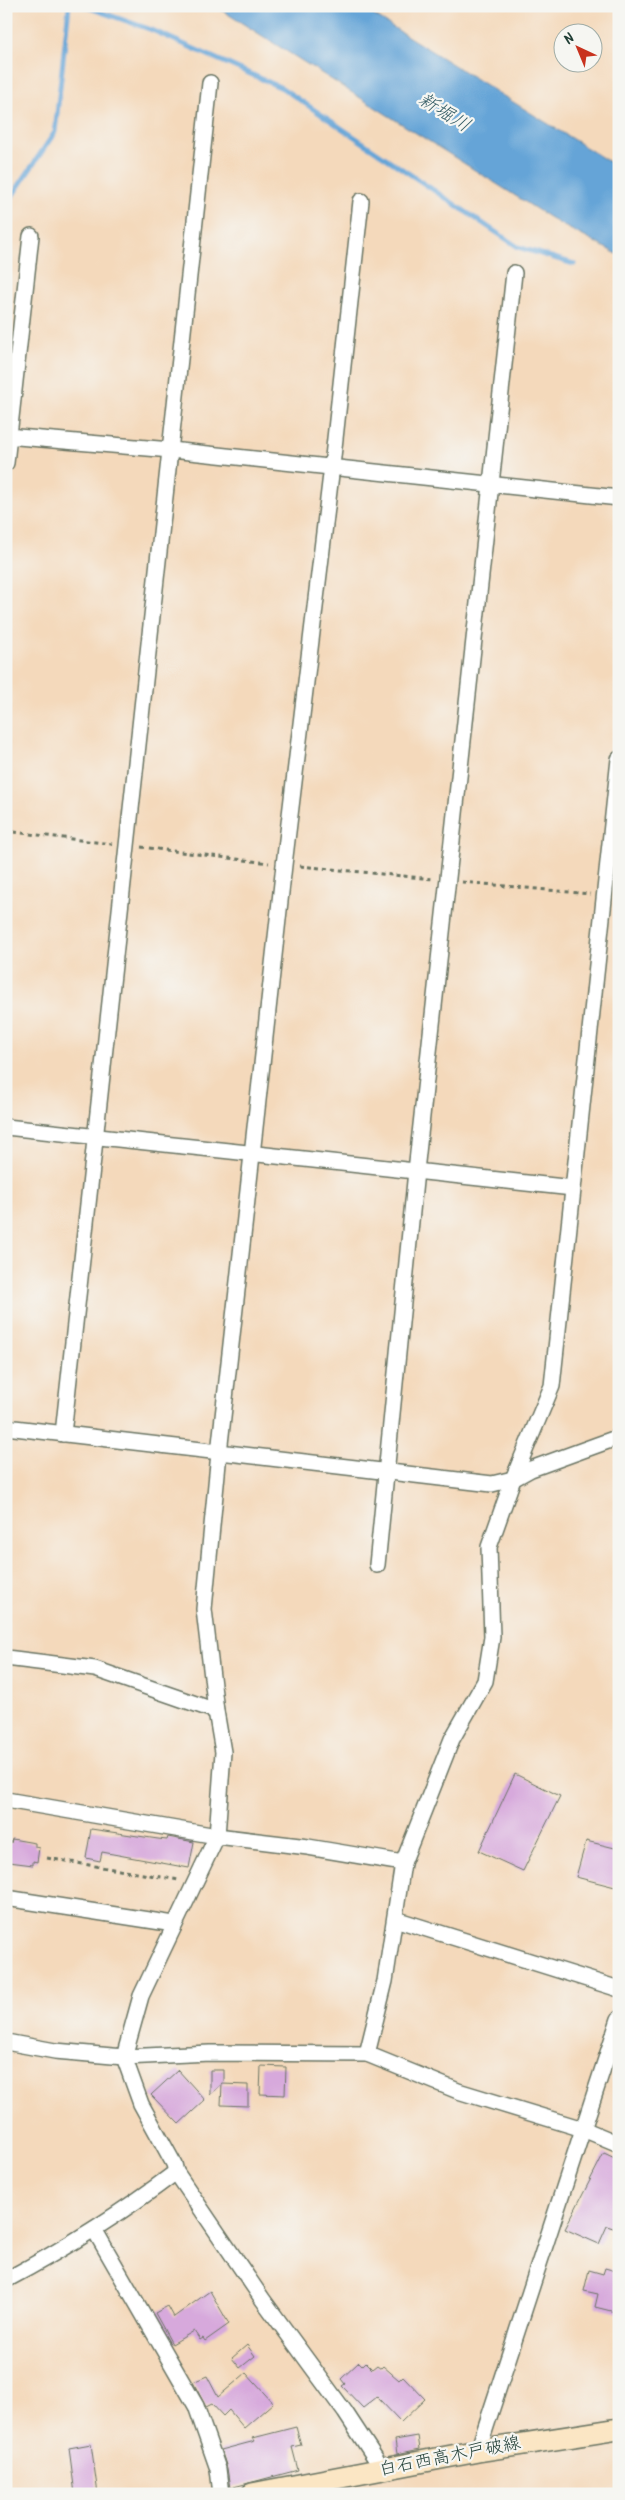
<svg xmlns="http://www.w3.org/2000/svg" width="625" height="2500" viewBox="0 0 625 2500" font-family="Kalam,'Klee One',sans-serif">
  <style>
    .water { fill: #65a4d7; stroke: #427086 }
    .lines { fill: none; stroke-linecap: round; stroke-linejoin: round }
    .stream { stroke: #65a4d7; stroke-width: 5 }
    .building { fill: #d7a9dc }
    .minor-casing { stroke: #6a7463; stroke-width: 18 }
    .secondary-casing { stroke: #6a7463; stroke-width: 24 }
    .path { stroke: #6a7463; stroke-width: 3; stroke-dasharray: 4 4; stroke-linecap: butt }
    .minor { stroke: #fff; stroke-width: 15 }
    .secondary { stroke: #fbe6c4; stroke-width: 21 }
    .labels { text-anchor: middle; dominant-baseline: central; stroke-width: 4.5; stroke-linejoin: round; paint-order: stroke }
    .street-label { font-size: 18px; fill: #1f3d34; stroke: #f6f6f2 }
    .water-label { font-size: 19px; font-style: italic; fill: #345c65; stroke: #f6f6f2 }
  </style>
  <rect width="100%" height="100%" fill="#f6f6f2"/>
  <filter id="ink" filterUnits="userSpaceOnUse"><feTurbulence type="fractalNoise" baseFrequency=".02" numOctaves="2"/><feDisplacementMap in="SourceGraphic" scale="10" xChannelSelector="R" yChannelSelector="G"/><feConvolveMatrix kernelMatrix="1 2 1 2 8 2 1 2 1" color-interpolation-filters="sRGB"/></filter>
  <filter id="wash" filterUnits="userSpaceOnUse"><feTurbulence type="fractalNoise" baseFrequency=".0096" numOctaves="4" result="noise"/><feDisplacementMap in="SourceGraphic" scale="20" xChannelSelector="R" yChannelSelector="G"/><feGaussianBlur stdDeviation="1.12" result="paint"/><feColorMatrix in="noise" values="0 0 0 0 0 0 0 0 0 0 0 0 0 0 0 0 0 1.4 0 .05"/><feComposite in="paint" operator="in"/></filter>
  <g filter="url(#wash)">
    <rect width="100%" height="100%" fill="#f4d9bb"/>
    <!-- water -->
    <path class="water" d="M215,6H359L619,168V255L560,224Z"/>
    <g class="lines">
      <!-- stream -->
      <g class="stream">
        <path d="M84,6L152,30L282,88L518,247L574,264"/>
        <path d="M6,205L55,132L69,6"/>
      </g>
    </g>
    <g id="blocks">
      <!-- building -->
      <g class="building">
        <path d="M515,1774L560,1796L523,1871L479,1851Z"/>
        <path d="M91,1829L158,1839L167,1840L168,1837L194,1842L189,1868L102,1852L100,1861L86,1858Z"/>
        <path d="M12,1839L35,1843V1847L39,1848L37,1862L33,1861V1865L9,1862V1860L6,1859V1843H11Z"/>
        <path d="M586,1841L619,1849V1873L615,1887L576,1877Z"/>
        <path d="M261,2066L286,2067L285,2095L260,2094Z"/>
        <path d="M178,2070L205,2100L179,2124L151,2095Z"/>
        <path d="M210,2070H224V2082L210,2095Z"/>
        <path d="M222,2084L248,2085V2106L221,2105Z"/>
        <path d="M604,2153L619,2160V2230L607,2226L599,2244L565,2229Z"/>
        <path d="M605,2268L619,2272V2313L595,2307L598,2294L584,2291L589,2270L603,2274Z"/>
        <path d="M210,2291L229,2324L205,2341L203,2338L200,2340L194,2331L172,2344L155,2313L168,2306L174,2317Z"/>
        <path d="M247,2345L255,2356L240,2368L232,2358Z"/>
        <path d="M359,2362L362,2365L365,2362L372,2369L377,2365L381,2368L383,2366L399,2380L403,2376L425,2399L401,2422L377,2397L363,2408L342,2386L345,2384L341,2379Z"/>
        <path d="M246,2373L273,2403L244,2428L229,2410L223,2416L212,2404L206,2407L193,2382L207,2376L218,2397Z"/>
        <path d="M296,2427L301,2445L292,2447L298,2470L230,2488L227,2468L221,2450L255,2441L253,2438Z"/>
        <path d="M418,2436L420,2449L397,2454L395,2440Z"/>
        <path d="M91,2444L98,2494H75L69,2448Z"/>
      </g>
    </g>
  </g>
  <g filter="url(#ink)">
    <use href="#blocks" fill-opacity="0" stroke="#6a7463" stroke-width="1"/>
    <g class="lines">
      <defs>
        <g id="minor">
          <path d="M361,201L332,466L284,865L219,1453L204,1609L216,1711L223,1752L217,1836L141,1996L124,2057L141,2104L174,2164L176,2172L263,2300L345,2412L383,2470"/>
          <path d="M6,436L171,450L619,498"/>
          <path d="M6,463L31,236"/>
          <path d="M6,1127L573,1188"/>
          <path d="M6,1427L492,1484L513,1479L531,1469L619,1437"/>
          <path d="M63,1434L210,83"/>
          <path d="M377,1565L416,1171L514,273"/>
          <path d="M6,1658L95,1669L216,1711"/>
          <path d="M6,1800L217,1836L308,1847L403,1863"/>
          <path d="M6,1898L174,1924"/>
          <path d="M395,1919L619,1989"/>
          <path d="M6,2042L55,2051L124,2057L210,2053L367,2054L458,2091L583,2129L619,2144"/>
          <path d="M367,2054L385,1981L403,1863L452,1739L485,1681L492,1637L489,1547L513,1479L552,1386L619,759"/>
          <path d="M94,2229L196,2406L218,2469L221,2494"/>
          <path d="M6,2280C66,2248 122,2213 176,2172"/>
          <path d="M478,2451L619,2019"/>
        </g>
        <path id="secondary" d="M252,2494L478,2451L619,2429"/>
      </defs>
      <!-- minor casing -->
      <use href="#minor" class="minor-casing"/>
      <!-- secondary casing -->
      <use href="#secondary" class="secondary-casing"/>
      <!-- path -->
      <g class="path">
        <path d="M6,831L112,844"/>
        <path d="M141,847L269,863"/>
        <path d="M300,866L433,879"/>
        <path d="M462,882L590,894"/>
        <path d="M47,1858L179,1880"/>
      </g>
      <!-- minor -->
      <use href="#minor" class="minor"/>
      <!-- secondary -->
      <use href="#secondary" class="secondary"/>
    </g>
  </g>
  <g class="labels">
    <!-- street labels -->
    <g class="street-label">
      <text transform="translate(450 2457) rotate(-11)">白石西高木戸破線</text>
    </g>
    <!-- water labels -->
    <g class="water-label">
      <text transform="translate(444 113) rotate(32)">新堀川</text>
    </g>
  </g>
  <!-- margin -->
  <rect width="625" height="2500" fill="none" stroke="#f6f6f2" stroke-width="25"/>
  <!-- north arrow -->
  <g transform="translate(578 48) rotate(316)"><circle r="24" fill="#f6f6f2" stroke="#a0aca6"/>
  <path d="M0-4L9 19L0 12L-9 19Z" fill="#c8321e"/>
  <text y="-8" font-size="14" font-weight="bold" text-anchor="middle" fill="#1f3d34">N</text>
  </g>
</svg>
